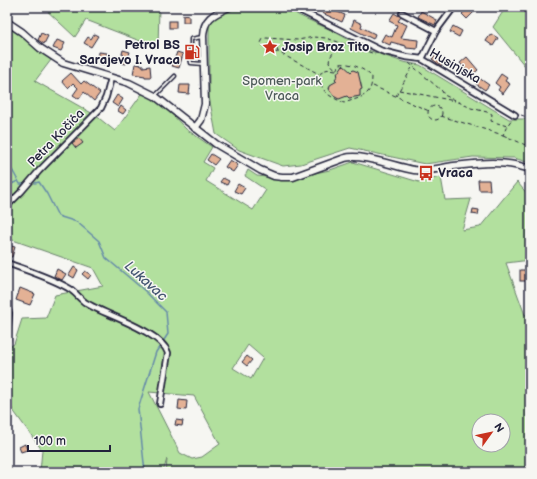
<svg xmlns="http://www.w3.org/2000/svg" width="537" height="479" viewBox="0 0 537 479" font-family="'Balsamiq Sans',sans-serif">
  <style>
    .green { fill: #b2e09e; stroke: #6a816c; fill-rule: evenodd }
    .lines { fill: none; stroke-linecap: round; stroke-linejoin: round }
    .stream { stroke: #658aa9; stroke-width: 1.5 }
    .building { fill: #e3b195; stroke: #22223b }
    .service-casing { stroke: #22223b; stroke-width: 5 }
    .minor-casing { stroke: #22223b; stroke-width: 8 }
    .secondary-casing { stroke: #22223b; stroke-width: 9 }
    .path { stroke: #22223b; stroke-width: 1; stroke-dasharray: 4 3; stroke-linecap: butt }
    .service { stroke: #f6f6f2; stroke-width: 2 }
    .minor { stroke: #f6f6f2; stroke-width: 4.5 }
    .secondary { stroke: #f6f6f2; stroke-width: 6 }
    .labels { text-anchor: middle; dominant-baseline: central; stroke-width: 3; stroke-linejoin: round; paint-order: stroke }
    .poi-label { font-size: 13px; font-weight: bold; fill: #22223b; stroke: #f6f6f2; text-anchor: start }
    .street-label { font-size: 13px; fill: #22223b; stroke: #f6f6f2 }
    .park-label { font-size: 13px; fill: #4d5b59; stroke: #f6f6f2 }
    .water-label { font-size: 14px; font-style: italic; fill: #445672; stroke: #f6f6f2 }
  </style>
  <rect width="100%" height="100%" fill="#f6f6f2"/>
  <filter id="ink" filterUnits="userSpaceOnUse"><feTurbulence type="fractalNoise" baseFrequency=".025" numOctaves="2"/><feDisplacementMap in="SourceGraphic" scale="8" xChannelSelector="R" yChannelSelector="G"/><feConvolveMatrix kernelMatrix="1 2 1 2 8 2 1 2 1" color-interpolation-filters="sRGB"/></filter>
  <g filter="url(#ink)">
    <!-- green -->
    <g class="green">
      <path d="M43,7H159L158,48L86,20L75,37Z"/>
      <path d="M231,7H286L298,15L333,31L368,50L403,62L420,65L509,119H530V163L514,158L473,157L425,164L350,148L301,164L283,166L239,150L216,134L209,96V21Z"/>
      <path d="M506,7H530V61L525,66L493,27Z"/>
      <path d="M7,26L26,40L51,60L35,81L95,115L115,131L144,91L165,107L186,129L212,147L203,162L213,168L206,181L253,210L266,190L245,176L248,170L257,176L285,179L330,170L353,162L419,182L441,177L445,200L471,199L462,230L480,227L517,182L530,197V260L506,263L525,315L530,314V472H166L167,459L163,472H40L42,450L7,402V348L14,344L22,319L46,318L55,295L103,286L93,268L7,238ZM248,345L263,358L251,379L233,368ZM149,392L194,396L220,444L202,457L192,459L180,453ZM479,421H503V445H479Z"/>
    </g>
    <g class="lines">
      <!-- stream -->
      <g class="stream">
        <path d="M7,161L20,184H24"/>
        <path d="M35,183L39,182L47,194L58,216L77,222L99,241L106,258L145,291L166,312L168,334L156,352L138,409L145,472"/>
        <path d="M7,186L18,181"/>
      </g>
    </g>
    <!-- building -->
    <g class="building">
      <path d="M325,7L345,15L342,22L322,13Z"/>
      <path d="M469,7H471L475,11L467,19L462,14Z"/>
      <path d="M421,11L437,20L435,25L418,17Z"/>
      <path d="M394,13L401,17L398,21L407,25L401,38L418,40L417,49L406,48V46L391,42L390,45L381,41L385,34L392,37L397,25L389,21Z"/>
      <path d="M183,15L189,16V22H183Z"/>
      <path d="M354,20L362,24L361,27L375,34L373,39L351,28Z"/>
      <rect x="169" y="21" width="7" height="7"/>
      <path d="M453,26L462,31L459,37L450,32Z"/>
      <path d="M41,33L48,36L44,44L38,40Z"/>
      <path d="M94,34L98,36L91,47L84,43L88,37L91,39Z"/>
      <path d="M491,34L498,38L493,46L486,41Z"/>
      <path d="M57,40L65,43L61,51L53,48Z"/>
      <path d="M188,47L191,50L194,48H197V57H193L190,55L188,56Z"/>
      <path d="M123,50L130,52L126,64L121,63L124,55L122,54Z"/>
      <path d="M99,52L107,53L105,65L98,63Z"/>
      <path d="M177,52L183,54L179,68L172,66Z"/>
      <path d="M436,54L445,60L441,66L432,59Z"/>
      <path d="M467,57L478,70L471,76L460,63Z"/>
      <path d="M135,64L143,65V67L150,66L151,77H145V76L133,74Z"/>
      <path d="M343,65L351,72L353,70L358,72L362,89L360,90V96L349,98L347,96L339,99L335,97L329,89L330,85L337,81L335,79L338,75L337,74Z"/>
      <path d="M71,73L81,84L84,81L100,93L94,101L84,92L79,99L73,95L78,88L73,83L68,88L62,81Z"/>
      <path d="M501,74L507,78L505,81L510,84L503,94L498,90L500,87L495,83Z"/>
      <path d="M479,78L489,85L485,90L476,84Z"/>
      <path d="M180,85H190L189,94L179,93Z"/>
      <path d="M117,95L123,99L118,107L112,103Z"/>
      <path d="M121,106L126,110L123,114L118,111Z"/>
      <path d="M79,138L83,143L76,148L72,143Z"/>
      <path d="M211,154L219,159L214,165L207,160Z"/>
      <path d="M230,160L238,165L233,172L225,167Z"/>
      <path d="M223,178L229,181L227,185L220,182Z"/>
      <path d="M478,180H489L490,190H479Z"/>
      <path d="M238,184L245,188L241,194L234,191Z"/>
      <path d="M473,209L479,210L478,215L472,214Z"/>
      <path d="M7,245L15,247L12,257L7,256Z"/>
      <path d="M74,267L78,270L74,278L69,275Z"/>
      <path d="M57,269L66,274L62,280L54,276Z"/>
      <rect x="520" y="270" width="10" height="11"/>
      <path d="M85,271L91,275L88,279L82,274Z"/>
      <path d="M20,288L35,294L30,305L16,300Z"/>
      <path d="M247,356L252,360L247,366L242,362Z"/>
      <path d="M179,400L187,401L186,410L178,409Z"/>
      <path d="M176,420L183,421L182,426L175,425Z"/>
      <path d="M25,444L27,450L21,452L19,447Z"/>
    </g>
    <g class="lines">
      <defs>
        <g id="service">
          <path d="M191,48V39L202,37"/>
          <path d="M190,57L191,63L203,64"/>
          <path d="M156,95L175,76"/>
        </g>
        <g id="minor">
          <path d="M293,7L382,51L406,57L422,59L515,115"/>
          <path d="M402,13L436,31"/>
          <path d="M422,59L436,31L454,7"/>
          <path d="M7,208L9,204L21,192L39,171L101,108L106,97L111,78"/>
          <path d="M7,263C26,270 52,278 70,289C75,292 80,299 86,303C105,315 161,331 168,353L160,404"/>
          <path d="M7,307L9,313L7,340"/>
        </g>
        <g id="secondary">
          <path d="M7,22L22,32L40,48L63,63L129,83L155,96L216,144L260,170L274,176L282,177H293L345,158C361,153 396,167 414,170C428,172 440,168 454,166C479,163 506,160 530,169"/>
          <path d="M195,128L201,120L205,104L203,36C204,18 214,14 229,7"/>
        </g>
      </defs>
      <!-- service casing -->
      <use href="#service" class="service-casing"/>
      <!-- minor casing -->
      <use href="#minor" class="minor-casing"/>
      <!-- secondary casing -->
      <use href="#secondary" class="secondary-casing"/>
      <!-- path -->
      <g class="path">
        <path d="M266,47L263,46L261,43L263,39L266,38L298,40L314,37L326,38L375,54"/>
        <path d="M278,52C277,47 274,45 270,44L267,45V48L273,53L278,52L319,74"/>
        <path d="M409,63L442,91L444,95L471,108L487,112L492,114L491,121L507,126L512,119"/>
        <path d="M336,70L329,69L322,71L319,77C322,94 330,96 344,103C361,97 372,97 372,77C365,69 350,62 340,64L336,70L329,62C330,53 338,48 345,44"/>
        <path d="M373,86L429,111"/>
        <path d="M399,90L455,101"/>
        <path d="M396,96L414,64"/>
        <circle cx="435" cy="113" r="7"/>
        <path d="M529,111H530"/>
        <path d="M521,115L530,118"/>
        <path d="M441,116L503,135L507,126"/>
        <path d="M503,135L530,147"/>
      </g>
      <!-- service -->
      <use href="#service" class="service"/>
      <!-- minor -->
      <use href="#minor" class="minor"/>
      <!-- secondary -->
      <use href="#secondary" class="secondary"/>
    </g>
  </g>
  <!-- icons -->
  <defs>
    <symbol id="sight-bare" viewBox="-9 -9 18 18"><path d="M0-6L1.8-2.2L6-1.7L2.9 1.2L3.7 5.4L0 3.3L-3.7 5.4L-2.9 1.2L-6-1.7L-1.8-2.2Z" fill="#c8321e" stroke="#f6f6f2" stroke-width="2.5" paint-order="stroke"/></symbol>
    <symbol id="fuel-bare" viewBox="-9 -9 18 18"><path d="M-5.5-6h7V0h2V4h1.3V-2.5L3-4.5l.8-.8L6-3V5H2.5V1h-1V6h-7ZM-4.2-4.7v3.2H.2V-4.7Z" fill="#c8321e" stroke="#f6f6f2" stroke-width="2.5" paint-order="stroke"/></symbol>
    <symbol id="bus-bare" viewBox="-9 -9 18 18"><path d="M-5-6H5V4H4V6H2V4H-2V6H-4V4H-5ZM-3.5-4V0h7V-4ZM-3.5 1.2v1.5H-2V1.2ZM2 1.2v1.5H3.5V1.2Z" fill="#c8321e" stroke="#f6f6f2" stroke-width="2.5" paint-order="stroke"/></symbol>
  </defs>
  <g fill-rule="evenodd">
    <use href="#sight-bare" x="259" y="36" width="22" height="22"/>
    <use href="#fuel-bare" x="181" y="41" width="22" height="22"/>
    <use href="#bus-bare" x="415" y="162" width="22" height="22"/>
  </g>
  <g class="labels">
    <!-- poi labels -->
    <g class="poi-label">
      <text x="180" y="45" text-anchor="end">Petrol BS<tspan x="180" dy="15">Sarajevo I. Vraca</tspan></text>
      <text x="282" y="47">Josip Broz Tito</text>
      <text x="438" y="173">Vraca</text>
    </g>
    <!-- street labels -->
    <g class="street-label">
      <text transform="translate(455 66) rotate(30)">Husinjska</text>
      <text transform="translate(56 138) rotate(-46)">Petra Kočića</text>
    </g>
    <!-- park labels -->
    <g class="park-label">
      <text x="282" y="81">Spomen-park<tspan x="282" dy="15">Vraca</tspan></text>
    </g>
    <!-- water labels -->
    <g class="water-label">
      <text transform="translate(146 281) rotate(42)">Lukavac</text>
    </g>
  </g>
  <!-- margin -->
  <rect width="537" height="479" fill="none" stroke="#f6f6f2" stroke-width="24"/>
  <rect x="12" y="12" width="513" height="455" fill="none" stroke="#22223b" stroke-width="1.5" filter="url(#ink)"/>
  <!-- north arrow -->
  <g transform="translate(491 433) rotate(57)"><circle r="19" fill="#f6f6f2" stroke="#a1a1a9"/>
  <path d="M0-3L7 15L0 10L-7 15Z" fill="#c8321e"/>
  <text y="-6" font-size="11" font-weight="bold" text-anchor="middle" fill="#22223b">N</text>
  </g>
  <!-- scale -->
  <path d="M28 445v6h82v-6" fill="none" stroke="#22223b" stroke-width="2"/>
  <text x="34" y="445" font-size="12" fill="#22223b" stroke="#f6f6f2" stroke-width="3" paint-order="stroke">100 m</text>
</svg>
